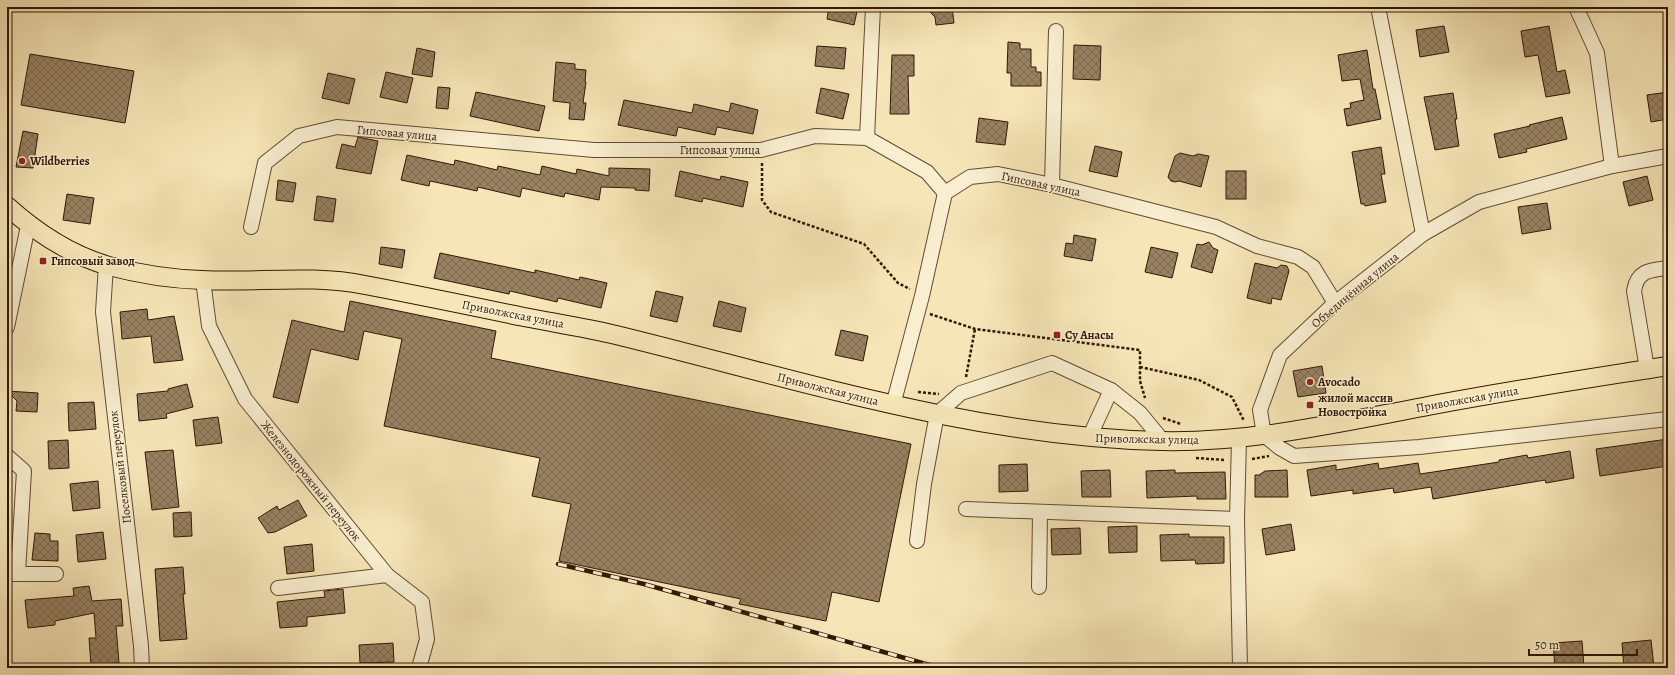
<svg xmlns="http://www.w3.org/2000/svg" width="1675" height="675" viewBox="0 0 1675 675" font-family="Alegreya,serif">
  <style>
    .building { fill: url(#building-cross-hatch); stroke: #321605 }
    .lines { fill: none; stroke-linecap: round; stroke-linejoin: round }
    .minor-casing { stroke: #634a32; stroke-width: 16 }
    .major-casing { stroke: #321605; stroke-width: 20 }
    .path { stroke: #321605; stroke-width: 2.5; stroke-dasharray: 3 2; stroke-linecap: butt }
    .minor { stroke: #f9efd0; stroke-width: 14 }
    .major { stroke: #f6e6b7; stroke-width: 18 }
    .rail-casing { stroke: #321605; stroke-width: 4.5 }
    .rail { stroke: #f9efd0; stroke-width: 3; stroke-dasharray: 9; stroke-linecap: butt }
    .poi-dot { fill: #8f2418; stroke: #f9efd0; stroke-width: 1.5 }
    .labels { text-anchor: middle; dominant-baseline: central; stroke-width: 3; stroke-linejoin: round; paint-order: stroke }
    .street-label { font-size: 12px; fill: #321605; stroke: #f9efd0 }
    .poi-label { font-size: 12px; font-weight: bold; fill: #321605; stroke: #f9efd0; text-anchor: start }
  </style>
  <defs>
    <pattern id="building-cross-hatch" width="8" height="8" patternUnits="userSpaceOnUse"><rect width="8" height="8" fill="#988262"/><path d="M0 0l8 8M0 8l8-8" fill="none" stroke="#7d694f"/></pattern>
  </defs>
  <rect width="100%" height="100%" fill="#f6e6b7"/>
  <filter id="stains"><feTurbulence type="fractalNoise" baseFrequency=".005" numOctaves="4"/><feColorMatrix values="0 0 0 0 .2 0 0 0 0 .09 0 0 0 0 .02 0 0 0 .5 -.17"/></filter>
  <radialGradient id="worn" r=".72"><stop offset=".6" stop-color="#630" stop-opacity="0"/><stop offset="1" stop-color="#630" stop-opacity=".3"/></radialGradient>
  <!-- building -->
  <g class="building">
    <path d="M829,7H858L854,25L827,19Z"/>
    <path d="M925,7H952L954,23L936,25L935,17Z"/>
    <path d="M1444,26L1449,52L1420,57L1416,30Z"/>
    <path d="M1549,26L1557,72L1565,70L1570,93L1546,97L1538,55L1525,57L1521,31Z"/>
    <path d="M1008,42L1020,43V49H1031V67H1036V72H1041V86H1011V73H1007Z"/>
    <path d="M1074,45L1101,46L1100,80L1073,79Z"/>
    <path d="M817,46L846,48L844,69L815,66Z"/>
    <path d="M417,48L435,52L432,77L412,74Z"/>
    <path d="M1367,50L1373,89H1375L1381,119L1347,126L1344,109L1351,108L1350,103L1364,100L1360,79L1342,81L1338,55Z"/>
    <path d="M30,54L134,71L125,123L21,105Z"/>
    <path d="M892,55H914V76H908L909,114H890Z"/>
    <path d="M556,62L575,64V69L586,70L585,82H586L583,103H586L584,120L569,119L570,103L553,101Z"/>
    <path d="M386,72L413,78L407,103L380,97Z"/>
    <path d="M328,73L355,79L349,104L322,98Z"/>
    <path d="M438,87L450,88L448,109L436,108Z"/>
    <path d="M821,88L849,94L843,119L816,113Z"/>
    <path d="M476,92L545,106L539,131L470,116Z"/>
    <path d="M1668,92V119L1651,122L1647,95Z"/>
    <path d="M1453,93L1457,119H1455L1459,146L1435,150L1424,97Z"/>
    <path d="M624,100L692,113L694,104L729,112L731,103L758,110L753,134L717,127L715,135L678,127L676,136L618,125Z"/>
    <path d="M1562,117L1567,139L1526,149L1527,152L1499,158L1494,134L1530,126L1529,125Z"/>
    <path d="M979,118L1008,122L1005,145L976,142Z"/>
    <path d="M23,131L38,134L33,168L16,167Z"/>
    <path d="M358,137L378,141L371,174L336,168L342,144L355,147Z"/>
    <path d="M1095,146L1122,152L1117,177L1089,171Z"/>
    <path d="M1381,147L1385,174H1381L1386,202L1365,206L1364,204H1361L1352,152Z"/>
    <path d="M1180,153L1193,156L1198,154L1209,156L1201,187L1179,181L1175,182L1171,181L1168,177L1175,156Z"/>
    <path d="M407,155L454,165L455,160L497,170L498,166L540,175L542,166L576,174L577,169L609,176V168L650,169L649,191L635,190V188L601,187L599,200L565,193L564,197L522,188L520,197L478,187L477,191L430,181L429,186L401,180Z"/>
    <path d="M680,171L720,180L721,176L748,182L743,207L703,198L702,202L675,196Z"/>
    <rect x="1226" y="171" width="20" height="28"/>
    <path d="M1647,176L1653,200L1629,206L1623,182Z"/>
    <path d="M278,180L296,183L293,202L276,200Z"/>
    <path d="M67,194L94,198L90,224L63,220Z"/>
    <path d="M317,196L336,199L333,222L314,220Z"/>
    <path d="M1547,203L1551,229L1522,234L1518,207Z"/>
    <path d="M1074,235L1096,239L1092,261L1064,256L1066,243L1073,244Z"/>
    <path d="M1209,242L1213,248L1218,250L1212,273L1191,267L1197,244L1202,245Z"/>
    <path d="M381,247L405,250L402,268L379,264Z"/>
    <path d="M1151,247L1178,253L1172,278L1145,272Z"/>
    <path d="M440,253L535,273V270L579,280L580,277L607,283L601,308L558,298L557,302L510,291L509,294L434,278Z"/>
    <path d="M1255,263L1277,268L1281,265L1287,266L1289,271L1281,300L1272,298L1271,304L1247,298Z"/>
    <path d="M656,291L683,297L677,322L650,316Z"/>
    <path d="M350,301L496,331L491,358L911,444L879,602L832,592L826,621L739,604L741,599L559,561L571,504L532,496L540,458L384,426L402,339L364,331L358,360L311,349L298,403L273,397L292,320L344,332Z"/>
    <path d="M719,301L746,308L741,332L713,326Z"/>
    <path d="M147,309L148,320L174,316L183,360L154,363L151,336L122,339L120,312Z"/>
    <path d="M841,330L868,336L863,361L835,355Z"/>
    <path d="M1322,366L1326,393L1298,397L1293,371Z"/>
    <path d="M187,384L193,407L166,414L167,418L139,421L137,394L168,391V389Z"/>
    <path d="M7,391L38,393L37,412L16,411L17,401Z"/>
    <path d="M94,402L96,429L69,431L68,403Z"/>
    <path d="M218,417L222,443L196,446L193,420Z"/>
    <path d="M1668,439V466L1600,476L1596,449Z"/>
    <path d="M68,440L69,468L49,469L48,441Z"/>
    <path d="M173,450L179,507L152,510L145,452Z"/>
    <path d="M1570,451L1574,478L1546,483L1545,480L1433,499L1431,487L1394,493L1393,488L1353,494V490L1311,496L1307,470L1336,465V470L1378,463L1379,469L1418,463L1420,474L1499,462V460L1527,455L1528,458Z"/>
    <path d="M1027,464L1028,491L999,492V465Z"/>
    <path d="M1110,470L1111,497H1082L1081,471Z"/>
    <path d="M1175,470V473L1225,472L1226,499H1197V496L1147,498L1146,471Z"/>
    <path d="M1287,470L1288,497H1255V475H1259L1265,471Z"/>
    <path d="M98,481L100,508L73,511L70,484Z"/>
    <path d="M298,500L307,516L275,532L268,533L258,518L277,506L279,510Z"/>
    <path d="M191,512L192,536L174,537L173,513Z"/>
    <path d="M1291,524L1295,550L1266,555L1262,529Z"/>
    <path d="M1137,526V552L1109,553L1108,527Z"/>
    <path d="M1080,528L1081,554L1052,555L1051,529Z"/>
    <path d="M103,532L106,559L78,562L76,535Z"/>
    <path d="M35,533L50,534V541H58V561L32,560Z"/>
    <path d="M1189,534V537H1224V563L1196,564L1195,560L1161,561L1160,535Z"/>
    <path d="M312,544L314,571L287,574L284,547Z"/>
    <path d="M183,567L185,594H183L187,639L160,641L155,569Z"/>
    <path d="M89,586L92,601L121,599L123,626H116L119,663L91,665L89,638H96L94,613L55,621V625L28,628L25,600L74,596L73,588Z"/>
    <path d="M343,589L345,613L307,617V626L280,628L277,602L325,597L324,591Z"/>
    <path d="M1651,640L1654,667L1624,668L1622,643Z"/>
    <path d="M1582,641L1584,667L1555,668L1553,643Z"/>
    <path d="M393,643L394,662L360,663L359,645Z"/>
  </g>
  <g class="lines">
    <defs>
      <g id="minor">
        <path d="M1378,7L1423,234L1479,202L1612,166L1668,156"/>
        <path d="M1576,7L1597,53L1612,166"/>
        <path d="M867,138L873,7"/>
        <path d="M1052,185L1056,31"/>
        <path d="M251,227L265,163L299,136L337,127L594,150H761L815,136L867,138L927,172L945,193L970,177L998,174L1052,185L1216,227L1257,246L1298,257L1313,267L1335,303"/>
        <path d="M1423,234L1335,303L1280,355L1260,410L1264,435L1280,448L1294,456L1419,447L1668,419"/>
        <path d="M106,265L103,312L141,646L142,668"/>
        <path d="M203,280L209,326L245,399L387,575L422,602L427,639L419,668"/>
        <path d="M7,327L28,226"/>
        <path d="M1647,369L1634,291C1637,270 1651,270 1668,268"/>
        <path d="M1111,390L1140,413L1163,441"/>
        <path d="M893,405L922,296L945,193"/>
        <path d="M1239,439L1237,519L1240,668"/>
        <path d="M7,456L24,471L18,573"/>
        <path d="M966,509L1237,519"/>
        <path d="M917,541L924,484L937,414L961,393L1052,363L1111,390L1089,438"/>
        <path d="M7,574H56"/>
        <path d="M1039,587L1040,512"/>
        <path d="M278,588L387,575"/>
      </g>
      <path id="major" d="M7,206C37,233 70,255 109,266C139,274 171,279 202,280C256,283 311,274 365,285C418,295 471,306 524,317C555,323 586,328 616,335C796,379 975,437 1161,441C1250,443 1337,423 1423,407C1505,391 1586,379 1668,366"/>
    </defs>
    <!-- minor casing -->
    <use href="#minor" class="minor-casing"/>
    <!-- major casing -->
    <use href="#major" class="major-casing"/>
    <!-- path -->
    <g class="path">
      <path d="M762,163V200L771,212L864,244L898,283L910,289"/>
      <path d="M930,314L975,329L1140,350V381L1145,398"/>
      <path d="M1140,367L1199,380L1232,397L1244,421"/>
      <path d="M966,377L975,329"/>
      <path d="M918,392L939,394"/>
      <path d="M1163,418L1181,424"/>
      <path d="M1196,458L1225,460"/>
      <path d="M1252,459L1269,456"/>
    </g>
    <!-- minor -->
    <use href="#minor" class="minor"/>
    <!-- major -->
    <use href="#major" class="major"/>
    <defs>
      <path id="rail" d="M558,564L644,584L940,668"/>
    </defs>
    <!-- rail casing -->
    <use href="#rail" class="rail-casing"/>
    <!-- rail -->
    <use href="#rail" class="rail"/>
  </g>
  <!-- markers -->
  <g class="poi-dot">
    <circle cx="22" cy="161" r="4"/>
    <rect x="39" y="257" width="8" height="8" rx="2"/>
    <rect x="1053" y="331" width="8" height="8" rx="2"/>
    <circle cx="1310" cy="382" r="4"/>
    <rect x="1306" y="401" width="8" height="8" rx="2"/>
  </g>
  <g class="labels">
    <!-- street labels -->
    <g class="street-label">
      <text transform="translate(397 133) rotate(5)">Гипсовая улица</text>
      <text x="720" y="150">Гипсовая улица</text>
      <text transform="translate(1041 184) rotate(12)">Гипсовая улица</text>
      <text transform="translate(1355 290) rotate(-40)">Объединённая улица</text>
      <text transform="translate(513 314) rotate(11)">Приволжская улица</text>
      <text transform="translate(828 389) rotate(14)">Приволжская улица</text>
      <text transform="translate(1467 399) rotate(-10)">Приволжская улица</text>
      <text transform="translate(1147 439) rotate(1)">Приволжская улица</text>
      <text transform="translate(120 467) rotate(-97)">Поселковый переулок</text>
      <text transform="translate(311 481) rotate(51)">Железнодорожный переулок</text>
    </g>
    <!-- poi labels -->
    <g class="poi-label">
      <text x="30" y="161">Wildberries</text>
      <text x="51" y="261">Гипсовый завод</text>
      <text x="1065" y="335">Су Анасы</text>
      <text x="1318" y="382">Avocado</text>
      <text x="1318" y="398">жилой массив<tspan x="1318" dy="14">Новостройка</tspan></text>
    </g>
  </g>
  <!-- margin -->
  <rect width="1675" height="675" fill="none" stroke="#f6e6b7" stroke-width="24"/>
  <rect x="8" y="8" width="1659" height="659" fill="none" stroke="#321605" stroke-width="2"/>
  <rect x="12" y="12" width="1651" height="651" fill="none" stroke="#321605"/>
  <!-- scale -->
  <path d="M1529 649v6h108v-6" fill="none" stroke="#321605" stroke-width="2"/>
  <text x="1535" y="649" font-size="12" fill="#321605" stroke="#f9efd0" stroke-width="3" paint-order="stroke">50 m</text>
  <rect width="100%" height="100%" filter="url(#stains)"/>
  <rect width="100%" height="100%" fill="url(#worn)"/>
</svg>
